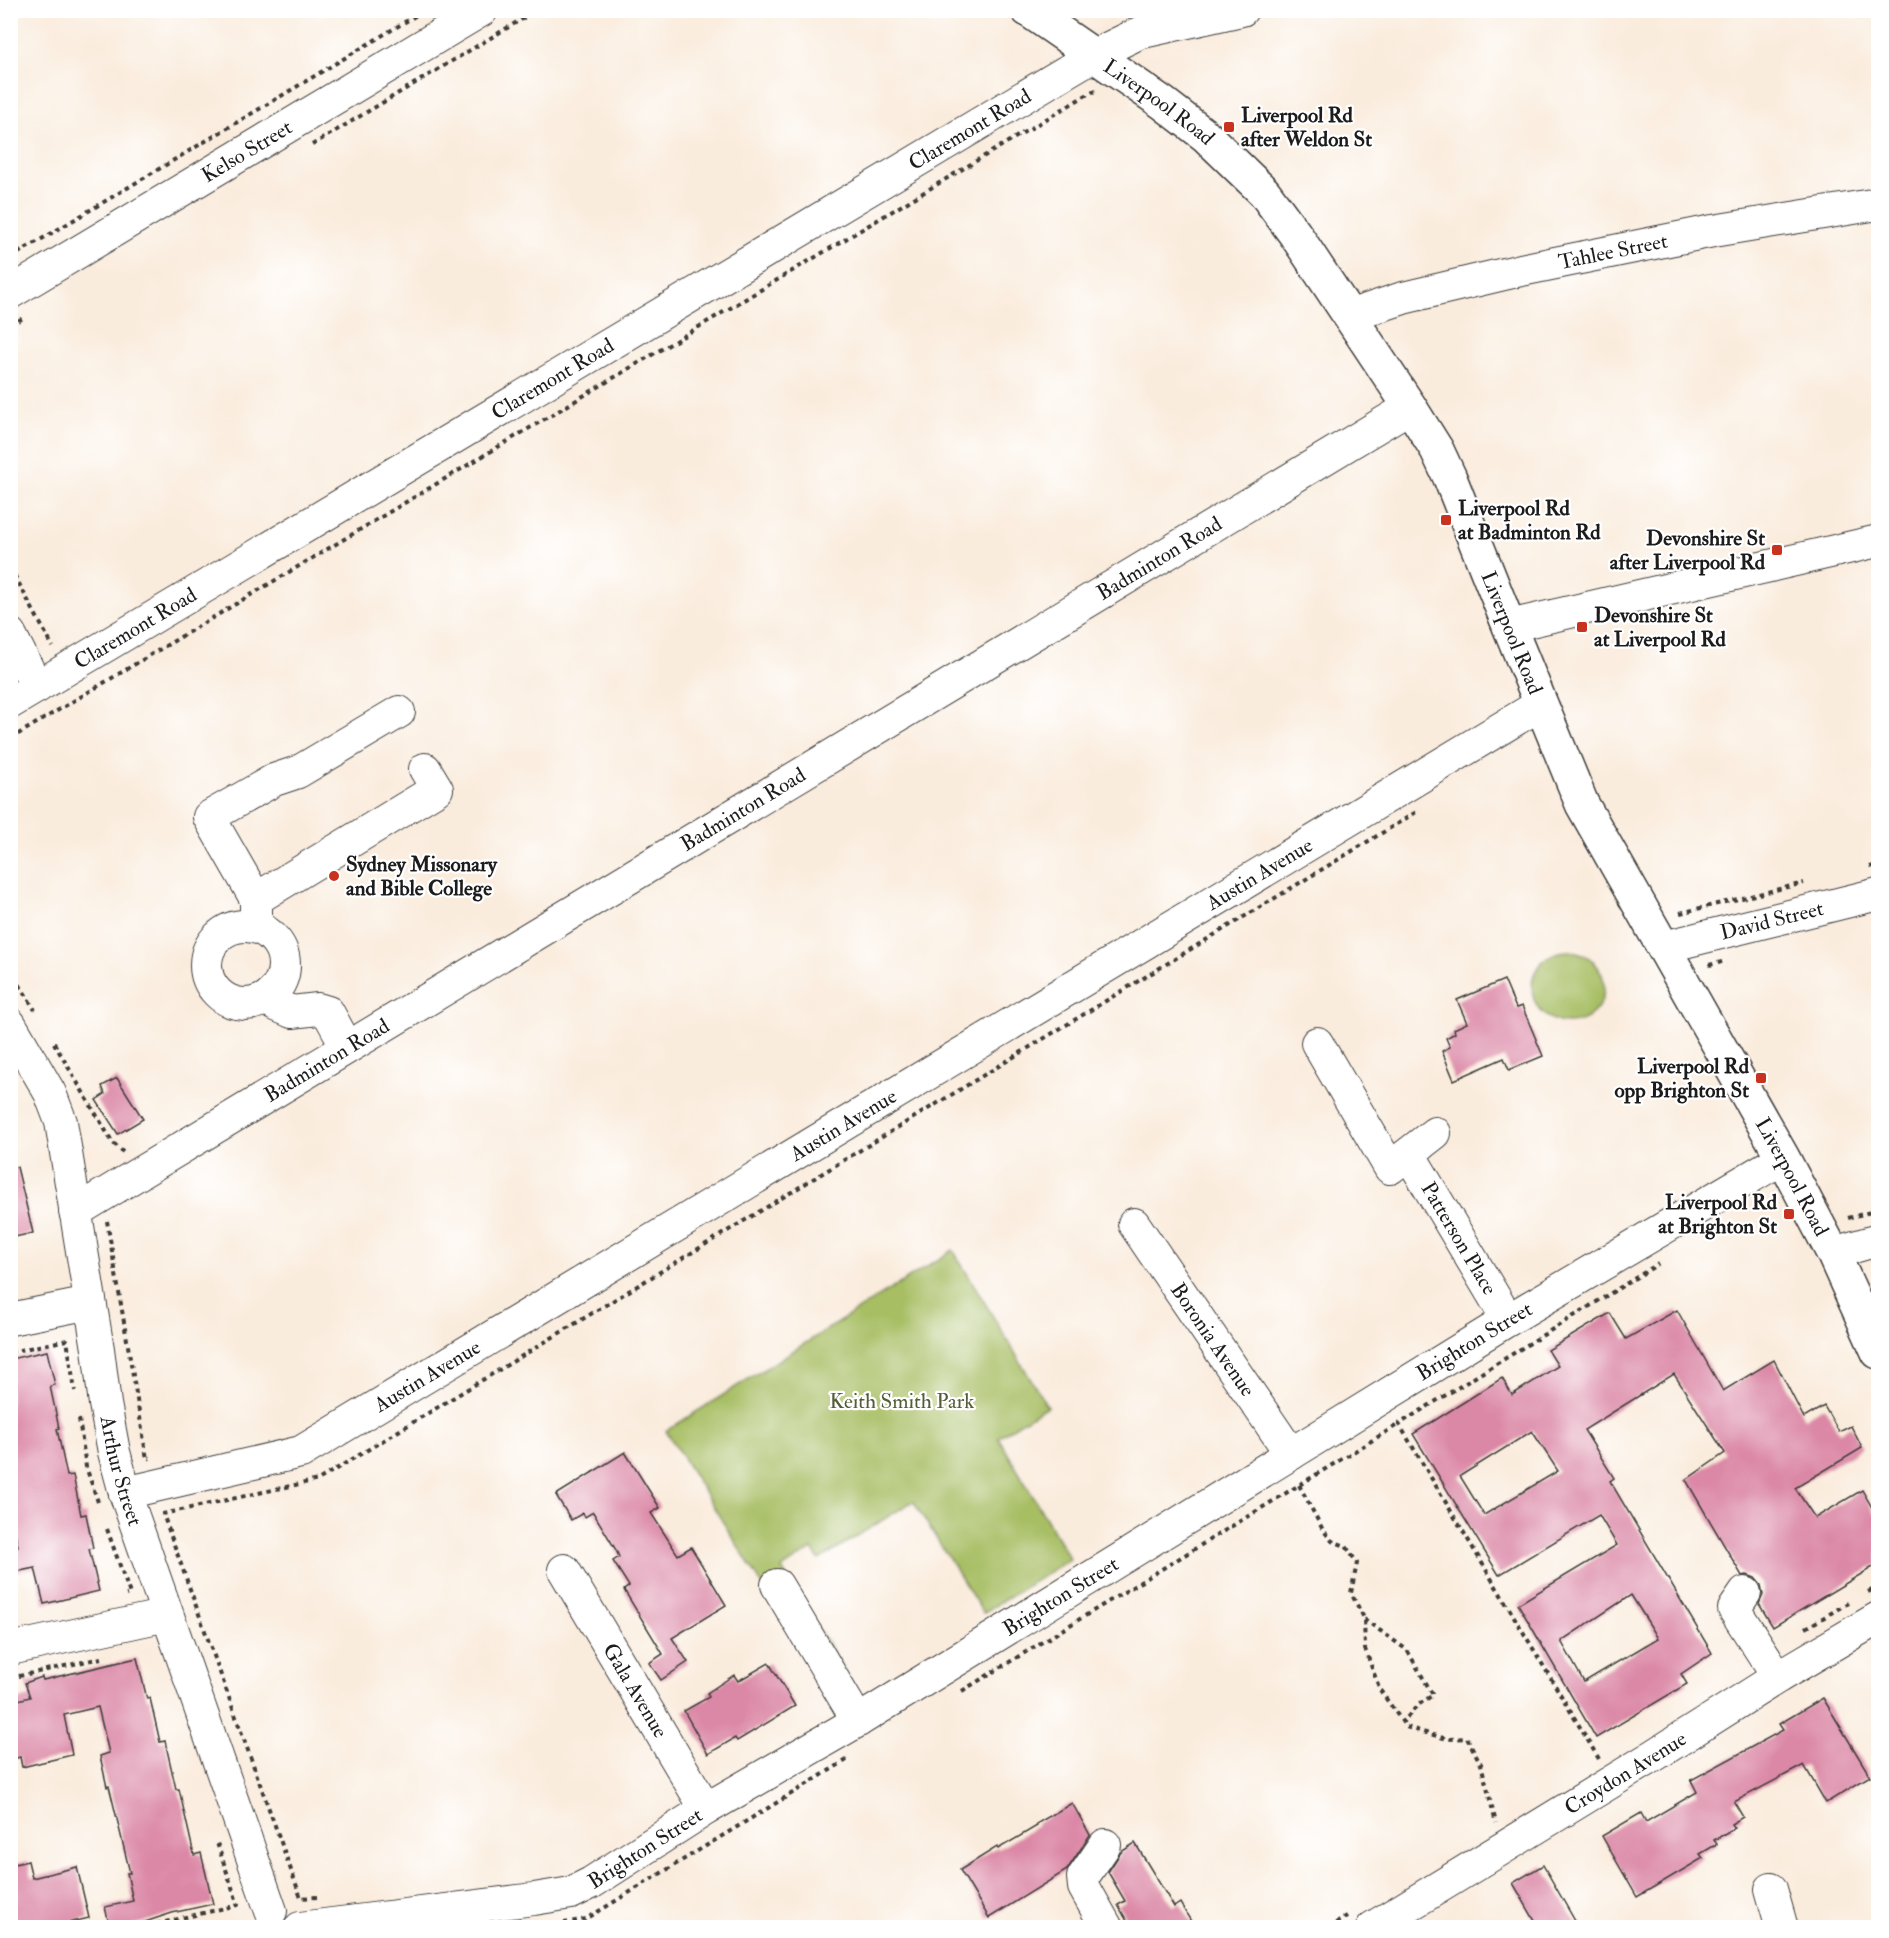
<svg xmlns="http://www.w3.org/2000/svg" width="1889" height="1938" viewBox="0 0 1889 1938" font-family="'IM FELL Double Pica',serif">
  <style>
    .green { fill: #a7be63; stroke: #626d40; stroke-width: 1.5 }
    .building { fill: #db88a6; fill-rule: evenodd }
    .lines { fill: none; stroke-linecap: round; stroke-linejoin: round }
    .minor-casing { stroke: #3d3b39; stroke-width: 34 }
    .highway-casing { stroke: #3d3b39; stroke-width: 36 }
    .path { stroke: #3d3b39; stroke-width: 4; stroke-dasharray: 4.5 4.5; stroke-linecap: butt }
    .minor { stroke: #fff; stroke-width: 32 }
    .highway { stroke: #fff; stroke-width: 33 }
    .poi-dot { fill: #c8321e; stroke: #fff; stroke-width: 2 }
    .labels { text-anchor: middle; dominant-baseline: central; stroke-width: 4.5; stroke-linejoin: round; paint-order: stroke }
    .street-label { font-size: 21px; fill: #1c1c1c; stroke: #fff }
    .poi-label { font-size: 21px; font-weight: bold; fill: #1c1c1c; stroke: #fff; text-anchor: start }
    .park-label { font-size: 21px; fill: #545d38; stroke: #fff }
  </style>
  <rect width="100%" height="100%" fill="#fff"/>
  <filter id="ink" filterUnits="userSpaceOnUse"><feTurbulence type="fractalNoise" baseFrequency=".0167" numOctaves="2"/><feDisplacementMap in="SourceGraphic" scale="12" xChannelSelector="R" yChannelSelector="G"/><feConvolveMatrix kernelMatrix="1 2 1 2 8 2 1 2 1" color-interpolation-filters="sRGB"/></filter>
  <filter id="wash" filterUnits="userSpaceOnUse"><feTurbulence type="fractalNoise" baseFrequency=".008" numOctaves="4" result="noise"/><feDisplacementMap in="SourceGraphic" scale="24" xChannelSelector="R" yChannelSelector="G"/><feGaussianBlur stdDeviation="1.35" result="paint"/><feColorMatrix in="noise" values="0 0 0 0 0 0 0 0 0 0 0 0 0 0 0 0 0 1.4 0 .05"/><feComposite in="paint" operator="in"/></filter>
  <g filter="url(#wash)">
    <rect width="100%" height="100%" fill="#faecdd"/>
    <!-- green -->
    <g class="green">
      <circle cx="1568" cy="987" r="36"/>
      <path d="M953,1250L1047,1406L998,1437L1070,1559L983,1613L913,1501L819,1560L812,1549L782,1569L854,1686L833,1698L666,1431Z"/>
    </g>
    <g id="blocks">
      <!-- building -->
      <g class="building">
        <path d="M1504,980L1516,1008L1522,1006L1543,1056L1509,1070L1504,1058L1454,1080L1442,1051L1450,1047L1446,1038L1455,1033L1454,1029L1467,1023L1457,1000Z"/>
        <path d="M117,1078L143,1119L118,1134L96,1100L105,1094L102,1086Z"/>
        <path d="M17,1167L33,1233L10,1238V1168Z"/>
        <path d="M1677,1310L1723,1391L1774,1360L1804,1418L1824,1406L1839,1432L1851,1426L1862,1448L1795,1488L1815,1518L1862,1490L1878,1518V1564L1773,1627L1759,1604L1763,1595L1761,1585L1755,1578L1747,1575L1742,1576L1686,1480L1725,1453L1674,1374L1584,1430L1614,1478L1610,1481L1712,1653L1681,1674L1687,1684L1596,1738L1518,1604L1617,1545L1599,1515L1499,1575L1413,1434L1502,1378L1512,1395L1558,1366L1548,1350L1610,1313L1626,1339ZM1532,1431L1558,1471L1484,1515L1460,1476ZM1631,1595L1658,1638L1584,1682L1561,1641Z"/>
        <path d="M47,1351L55,1385L50,1386L59,1428L57,1429L67,1476L73,1475L81,1515L86,1514L93,1548L89,1549L99,1591L44,1604L35,1568L10,1573V1548L18,1546L10,1511V1359Z"/>
        <path d="M625,1452L660,1508L651,1513L678,1555L691,1547L726,1605L672,1638L688,1662L661,1680L649,1663L663,1654L624,1590L629,1586L613,1561L619,1557L616,1550L593,1512L585,1517L583,1513L571,1520L556,1495Z"/>
        <path d="M137,1658L147,1699L150,1698L160,1742L165,1741L176,1789H179L194,1855L201,1853L213,1904L172,1913L145,1922L119,1928H110L105,1907L133,1901L127,1873H130L109,1786L107,1787L100,1756L109,1753L98,1707L64,1715L72,1755L22,1767L20,1757L13,1759L10,1745V1702L30,1697L25,1683L42,1677L43,1680Z"/>
        <path d="M769,1663L795,1706L737,1741L735,1738L708,1754L684,1711L709,1697L707,1693L734,1675L738,1681Z"/>
        <path d="M1823,1698L1870,1776L1826,1803L1804,1765L1734,1802L1743,1817L1731,1824L1734,1828L1714,1840L1717,1844L1700,1854L1703,1858L1637,1897L1602,1836L1641,1813L1646,1822L1697,1792L1691,1780L1783,1730L1779,1724Z"/>
        <path d="M1072,1803L1090,1835L1067,1870L989,1918L960,1870L997,1847L998,1849L1037,1826L1036,1824Z"/>
        <path d="M1135,1843L1174,1907L1180,1903L1195,1928H1131L1118,1905L1125,1901L1108,1872L1121,1852Z"/>
        <path d="M28,1861L32,1878L77,1867L89,1918L48,1928H10V1865Z"/>
        <path d="M1543,1865L1579,1928H1539L1513,1883Z"/>
      </g>
    </g>
  </g>
  <g filter="url(#ink)">
    <use href="#blocks" fill-opacity="0" stroke="#3d3b39" stroke-width="1.5"/>
    <g class="lines">
      <defs>
        <g id="minor">
          <path id="s1" d="M10,293L482,10"/>
          <path id="s2" d="M1349,316L1403,298L1521,270L1713,231L1878,204"/>
          <path d="M1509,626L1878,541"/>
          <path d="M10,634L37,687"/>
          <path id="s3" d="M10,703L1094,55L1139,33L1242,10"/>
          <path d="M256,899L209,817L274,780L298,772L399,712"/>
          <circle cx="245" cy="965" r="39"/>
          <path d="M256,927V899L437,789L425,769"/>
          <path id="s4" d="M1664,947L1878,894"/>
          <path d="M271,994L276,1005L292,1012L318,1009L328,1012L347,1047"/>
          <path id="s5" d="M10,1024L50,1093L61,1122L98,1349L105,1404L114,1452L125,1493L271,1911"/>
          <path d="M1317,1043L1390,1168L1435,1133"/>
          <path id="s6" d="M1409,1154L1508,1320"/>
          <path id="s7" d="M75,1212L1410,407"/>
          <path id="s8" d="M1134,1224L1291,1454"/>
          <path d="M1833,1253L1878,1240"/>
          <path d="M10,1319L90,1303"/>
          <path id="s9" d="M125,1493L301,1452L1541,704"/>
          <path id="s10" d="M564,1570L706,1809"/>
          <path d="M777,1585L858,1721"/>
          <path d="M1745,1593L1734,1609L1778,1677"/>
          <path d="M10,1649L167,1615"/>
          <path d="M1105,1845L1083,1877L1084,1887L1107,1928"/>
          <path d="M1771,1889L1782,1928"/>
          <path id="s11" d="M300,1928L534,1899L571,1893L591,1883L706,1809L858,1721L1508,1320L1783,1158"/>
          <path id="s12" d="M1372,1928L1647,1760L1778,1677L1878,1618"/>
        </g>
        <g id="highway">
          <path id="s13" d="M1028,10L1163,103L1206,136L1264,192L1295,234L1410,407L1437,450L1450,478L1509,626L1582,804L1783,1158L1833,1253L1878,1352"/>
        </g>
      </defs>
      <!-- minor casing -->
      <use href="#minor" class="minor-casing"/>
      <!-- highway casing -->
      <use href="#highway" class="highway-casing"/>
      <!-- path -->
      <g class="path">
        <path d="M312,145L537,10"/>
        <path d="M10,258L425,10"/>
        <path d="M10,325L25,317"/>
        <path d="M10,567L53,647"/>
        <path d="M10,739L1093,91L1099,93"/>
        <path d="M1870,867L1878,865"/>
        <path d="M1680,913L1804,883"/>
        <path d="M1709,965L1726,961"/>
        <path d="M10,969L35,1010"/>
        <path d="M54,1043L113,1143L123,1152"/>
        <path d="M1848,1218L1878,1210"/>
        <path d="M107,1221L147,1459L150,1458"/>
        <path d="M10,1352L67,1340L75,1391"/>
        <path d="M79,1419L86,1467L98,1502"/>
        <path d="M1299,1485L1323,1530L1332,1541L1346,1546L1357,1563L1351,1593L1364,1618L1365,1649L1380,1690L1406,1727L1447,1739L1467,1738L1481,1764L1496,1823"/>
        <path d="M107,1529L130,1594L126,1595"/>
        <path d="M1868,1592L1878,1587"/>
        <path d="M1364,1619L1407,1650L1433,1695L1418,1705L1403,1722"/>
        <path d="M1806,1628L1848,1603"/>
        <path d="M10,1678L101,1658"/>
        <path d="M962,1691L1399,1424"/>
        <path d="M1599,1759L1399,1424L1658,1264"/>
        <path d="M317,1897L301,1898L163,1514L318,1480L1418,811"/>
        <path d="M139,1928L238,1905L216,1840"/>
        <path d="M537,1928L586,1919L850,1758"/>
        <path d="M1328,1928L1350,1914"/>
      </g>
      <!-- minor -->
      <use href="#minor" class="minor"/>
      <!-- highway -->
      <use href="#highway" class="highway"/>
    </g>
  </g>
  <!-- markers -->
  <g class="poi-dot">
    <rect x="1223" y="121" width="12" height="12" rx="3"/>
    <rect x="1440" y="514" width="12" height="12" rx="3"/>
    <rect x="1771" y="544" width="12" height="12" rx="3"/>
    <rect x="1576" y="621" width="12" height="12" rx="3"/>
    <circle cx="334" cy="876" r="6"/>
    <rect x="1755" y="1072" width="12" height="12" rx="3"/>
    <rect x="1783" y="1208" width="12" height="12" rx="3"/>
  </g>
  <g class="labels">
    <!-- street labels -->
    <g class="street-label">
      <text stroke="none"><textPath href="#s13" startOffset="160">Liverpool Road</textPath></text>
      <text stroke="none"><textPath href="#s3" startOffset="1118">Claremont Road</textPath></text>
      <text stroke="none"><textPath href="#s1" startOffset="276">Kelso Street</textPath></text>
      <text stroke="none"><textPath href="#s2" startOffset="272">Tahlee Street</textPath></text>
      <text stroke="none"><textPath href="#s3" startOffset="632">Claremont Road</textPath></text>
      <text stroke="none"><textPath href="#s7" startOffset="1266">Badminton Road</textPath></text>
      <text stroke="none"><textPath href="#s3" startOffset="146">Claremont Road</textPath></text>
      <text stroke="none"><textPath href="#s13" startOffset="807">Liverpool Road</textPath></text>
      <text stroke="none"><textPath href="#s7" startOffset="780">Badminton Road</textPath></text>
      <text stroke="none"><textPath href="#s9" startOffset="1300">Austin Avenue</textPath></text>
      <text stroke="none"><textPath href="#s4" startOffset="111">David Street</textPath></text>
      <text stroke="none"><textPath href="#s7" startOffset="294">Badminton Road</textPath></text>
      <text stroke="none"><textPath href="#s9" startOffset="814">Austin Avenue</textPath></text>
      <text stroke="none"><textPath href="#s13" startOffset="1420">Liverpool Road</textPath></text>
      <text stroke="none"><textPath href="#s6" startOffset="98">Patterson Place</textPath></text>
      <text stroke="none"><textPath href="#s8" startOffset="140">Boronia Avenue</textPath></text>
      <text stroke="none"><textPath href="#s11" startOffset="1332">Brighton Street</textPath></text>
      <text stroke="none"><textPath href="#s9" startOffset="328">Austin Avenue</textPath></text>
      <text stroke="none"><textPath href="#s5" startOffset="465">Arthur Street</textPath></text>
      <text stroke="none"><textPath href="#s11" startOffset="846">Brighton Street</textPath></text>
      <text stroke="none"><textPath href="#s10" startOffset="140">Gala Avenue</textPath></text>
      <text stroke="none"><textPath href="#s12" startOffset="297">Croydon Avenue</textPath></text>
      <text stroke="none"><textPath href="#s11" startOffset="360">Brighton Street</textPath></text>
    </g>
    <!-- poi labels -->
    <g class="poi-label">
      <text x="1241" y="115">Liverpool Rd<tspan x="1241" dy="24">after Weldon St</tspan></text>
      <text x="1458" y="508">Liverpool Rd<tspan x="1458" dy="24">at Badminton Rd</tspan></text>
      <text x="1765" y="538" text-anchor="end">Devonshire St<tspan x="1765" dy="24">after Liverpool Rd</tspan></text>
      <text x="1594" y="615">Devonshire St<tspan x="1594" dy="24">at Liverpool Rd</tspan></text>
      <text x="346" y="864">Sydney Missonary<tspan x="346" dy="24">and Bible College</tspan></text>
      <text x="1749" y="1066" text-anchor="end">Liverpool Rd<tspan x="1749" dy="24">opp Brighton St</tspan></text>
      <text x="1777" y="1202" text-anchor="end">Liverpool Rd<tspan x="1777" dy="24">at Brighton St</tspan></text>
    </g>
    <!-- park labels -->
    <g class="park-label">
      <text x="902" y="1401">Keith Smith Park</text>
    </g>
  </g>
  <!-- margin -->
  <rect width="1889" height="1938" fill="none" stroke="#fff" stroke-width="36"/>
</svg>
